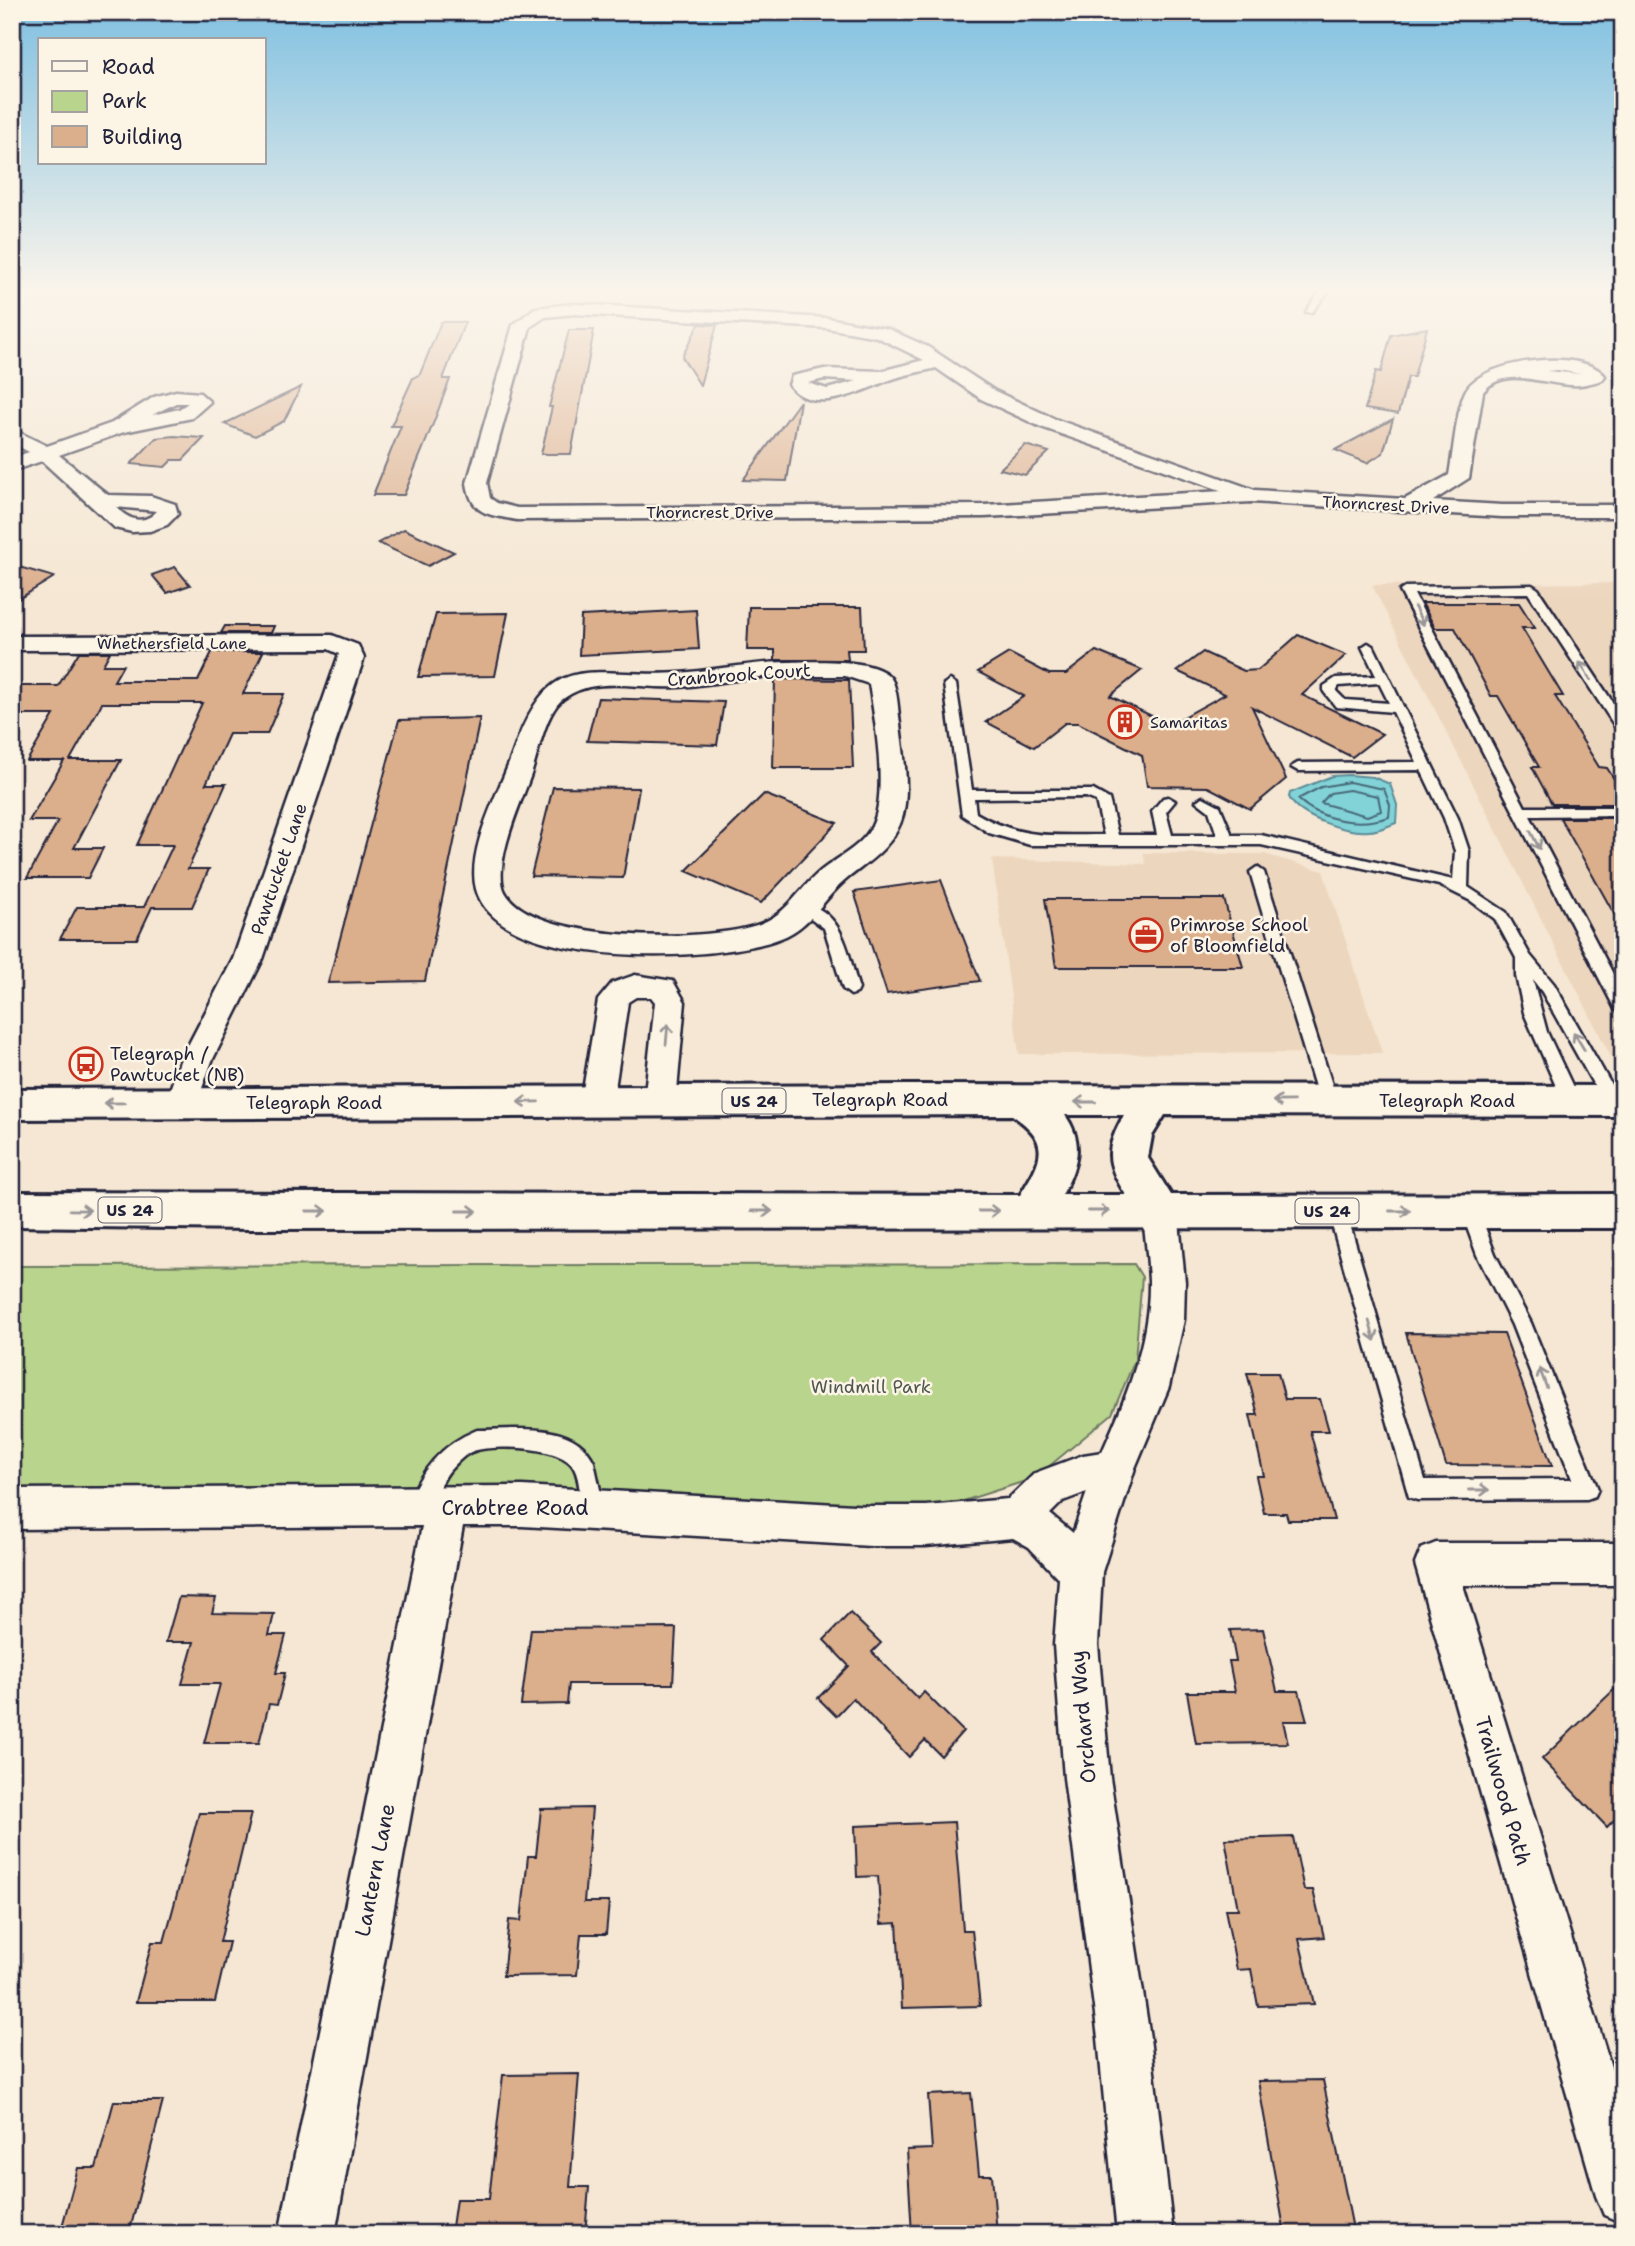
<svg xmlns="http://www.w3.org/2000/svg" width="1635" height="2246" viewBox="0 0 1635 2246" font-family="'Shantell Sans',sans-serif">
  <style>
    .built { fill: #edd6be }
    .green { fill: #b9d48c; stroke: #6e7b64; stroke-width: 2 }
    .water { fill: #81d3d7; stroke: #5b8c99; stroke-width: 2 }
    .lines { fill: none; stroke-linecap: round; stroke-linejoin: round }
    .shore { stroke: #486979; stroke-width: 2 }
    .building { fill: #dbae8c; stroke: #22223b; stroke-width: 2 }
    .lane-casing { stroke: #22223b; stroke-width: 5 }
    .street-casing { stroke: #22223b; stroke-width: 5 }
    .highway-casing { stroke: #22223b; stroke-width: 6 }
    .lane { fill: #fcf5e5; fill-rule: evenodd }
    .street { fill: #fcf5e5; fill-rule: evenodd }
    .highway { fill: #fcf5e5; fill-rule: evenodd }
    .oneway { stroke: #9a9698 }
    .labels { text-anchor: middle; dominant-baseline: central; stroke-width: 5; stroke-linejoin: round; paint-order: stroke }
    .far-street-label { font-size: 16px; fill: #22223b; stroke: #fcf5e5 }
    .far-poi-label { font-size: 16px; fill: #22223b; stroke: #fcf5e5; text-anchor: start }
    .shield { fill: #fcf5e5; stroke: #63616e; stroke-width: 2 }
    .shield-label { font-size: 16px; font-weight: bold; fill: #22223b }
    .street-label { font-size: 18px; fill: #22223b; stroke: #fcf5e5 }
    .poi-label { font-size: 18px; fill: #22223b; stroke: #fcf5e5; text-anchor: start }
    .park-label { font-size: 18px; fill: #4f5753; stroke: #fcf5e5 }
    .near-street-label { font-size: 21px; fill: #22223b; stroke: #fcf5e5 }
  </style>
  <rect width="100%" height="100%" fill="#f5e7d3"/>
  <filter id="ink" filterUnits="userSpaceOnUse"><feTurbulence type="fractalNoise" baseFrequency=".0143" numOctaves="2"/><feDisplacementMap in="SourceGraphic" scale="14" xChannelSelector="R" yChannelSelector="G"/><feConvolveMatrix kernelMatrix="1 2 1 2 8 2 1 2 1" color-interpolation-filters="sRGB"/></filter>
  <g filter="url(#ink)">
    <!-- built -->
    <g class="built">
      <path d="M1623,583V1064L1614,1063L1372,585Z"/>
      <path d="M1143,853L1264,854L1323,871L1382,1053L1019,1054L992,859L1146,864Z"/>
    </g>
    <!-- green -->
    <path class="green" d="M1134,1264L1142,1277L1135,1360L1112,1414L1035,1478L954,1504L870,1508L12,1495V1266Z"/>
    <!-- water -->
    <path class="water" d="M1349,775L1373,777L1390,784L1397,805L1396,823C1388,826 1378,831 1369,831C1347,833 1299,818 1289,797L1290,793L1332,776Z"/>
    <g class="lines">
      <!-- shore -->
      <g class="shore">
        <path d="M1349,782L1384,789L1390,805L1389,817C1359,827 1321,821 1298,799L1321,787Z"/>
        <path d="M1349,790L1378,796L1381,811L1367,816L1321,803L1330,793Z"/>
      </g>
    </g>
    <!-- building -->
    <g class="building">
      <path d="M441,322H465L443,379H450L433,424L404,495H373L401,426H391L413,378L420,374Z"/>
      <path d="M699,324L717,325L700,385L682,357Z"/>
      <path d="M1427,328L1414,377H1408L1398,414L1365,409L1376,371L1381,372L1391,335Z"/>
      <path d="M569,330H594L571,454H541L552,407H549Z"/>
      <path d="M301,387L284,421L255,436L224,424Z"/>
      <path d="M800,401L787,481L743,480Z"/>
      <path d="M1393,419L1383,453L1367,463L1335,450Z"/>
      <path d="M174,436L204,438L183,460H172L165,467L131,464L156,438Z"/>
      <path d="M1025,445L1049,452L1025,475L1000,469Z"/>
      <path d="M404,529L454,552L428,566L378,543Z"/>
      <path d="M12,565L54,577L12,603Z"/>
      <path d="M175,567L190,585L167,593L152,575Z"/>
      <path d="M1422,603H1519L1535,628H1522L1563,696H1555L1599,767L1607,768L1623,793V804H1552L1532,767H1539L1498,696H1491L1455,628H1435Z"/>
      <path d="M749,607H862L864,650H847L848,660H775V650H747Z"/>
      <path d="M696,610L699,649L579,655L581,616Z"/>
      <path d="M508,613L495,676L418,677L436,614Z"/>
      <path d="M225,626H274L271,633H221Z"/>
      <path d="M1298,635L1346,655L1302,695L1382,734L1352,757L1252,707L1286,779L1250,809L1208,787L1147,786L1142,755L1078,723H1065L1034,747L986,722L1024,696L978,672L1009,653L1049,674H1066L1096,651L1142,670L1110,696L1162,721L1180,719L1225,694L1177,671L1203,652L1244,671L1258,670Z"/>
      <path d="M79,652H110L103,665H123L114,681H198L212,652H263L243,694H284L267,734H229L206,784H226L188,869H209L192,907H152L137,939H60L77,907H144L173,845H137L202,703H102L70,760H121L74,848H103L88,878H27L58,821H29L64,761H27L54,715H12V686H58Z"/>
      <path d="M775,679L849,680L853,768H773Z"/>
      <path d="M598,698L724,702L717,745L587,741Z"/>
      <path d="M480,718L425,981L328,983L399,720Z"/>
      <path d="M553,787L639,788L623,878L531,876Z"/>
      <path d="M764,794L837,823L761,903L686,871Z"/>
      <path d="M1560,818H1623V930L1589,869Z"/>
      <path d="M941,880L980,981L887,994L854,892Z"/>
      <path d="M1045,899H1224L1243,967H1056Z"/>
      <path d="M1406,1333L1504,1334L1552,1466L1446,1465Z"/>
      <path d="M1247,1373H1278L1285,1399H1320L1329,1431H1310L1334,1520H1288L1286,1513H1264L1256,1476H1264L1250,1415H1258Z"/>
      <path d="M179,1597L216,1598L212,1613L274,1614L269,1635H286L276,1673H285L277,1705L269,1704L259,1743H204L220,1684H182L194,1642H166Z"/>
      <path d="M850,1613L881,1643L872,1652L918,1699L924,1692L963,1731L941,1756L925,1740L909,1757L853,1698L836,1716L818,1698L849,1666L824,1640Z"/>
      <path d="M676,1628L673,1684H569L567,1704L521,1705L531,1629Z"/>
      <path d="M1263,1629L1277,1691H1299L1307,1721H1283L1288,1743L1196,1744L1187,1692H1235L1229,1661H1236L1230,1630Z"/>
      <path d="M1623,1681V1811L1607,1827L1542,1759Z"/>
      <path d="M592,1808L584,1902H609L606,1934H581L577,1975L503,1976L509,1920L521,1921L528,1856H536L541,1809Z"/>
      <path d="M199,1813H251L220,1942H229L215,2002H136L152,1942H164Z"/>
      <path d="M954,1822L963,1930H972L980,2006L902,2008L897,1923L881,1924L878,1876L857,1877L855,1826Z"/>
      <path d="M1293,1837L1304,1890H1313L1324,1937L1299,1939L1314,2004L1258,2006L1251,1969L1237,1970L1225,1909H1238L1225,1839Z"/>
      <path d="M579,2074L570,2187H589L585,2234H451L456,2199H489L503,2075Z"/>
      <path d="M1323,2080L1354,2234H1285L1258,2081Z"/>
      <path d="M971,2093L979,2175H992L997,2234H912L907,2150L932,2149L928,2095Z"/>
      <path d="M114,2101H163L129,2234H60L78,2168H96Z"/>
    </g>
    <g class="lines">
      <defs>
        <g id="lane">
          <path d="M1323,287H1332L1312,312H1306Z"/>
          <path d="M1532,585L1538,589L1623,718V732L1616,728L1528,593L1414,594L1525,807H1623V815L1530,816L1623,993V1015L1615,1009L1400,591L1406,587Z"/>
          <path d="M1368,643L1374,647L1458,818L1469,851L1468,887L1506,912L1530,955L1554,984L1621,1102L1618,1107H1606L1542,992L1533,980L1547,1032L1580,1102L1577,1107H1565L1524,1013L1516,976V958L1495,919L1471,901L1439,885L1261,845H1030L989,833L962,815L944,684L950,680L956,684L972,790H1093L1109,799L1118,835H1157L1152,811L1163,798L1168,797L1175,801L1166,812L1172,835H1217L1209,811L1196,801L1203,797L1220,806L1232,835H1261L1453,880L1455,851L1444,818L1421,770L1298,771L1291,767L1298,763L1417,762L1393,712L1336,707L1324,692V686L1336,678L1376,676L1362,647ZM1379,683L1389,703L1345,700L1336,691L1339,686ZM1086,797L1096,801L1104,835C1053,835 1022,840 976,813L974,798Z"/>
          <path d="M1257,867L1264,872L1337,1100L1328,1107L1319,1100L1250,872Z"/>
          <path d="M805,903C845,914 848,955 859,989L857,993L851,995L843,989L824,928L797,908Z"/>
          <path d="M1337,1203L1344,1206L1346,1211L1425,1480L1572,1479L1512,1325L1477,1255L1461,1211L1463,1206L1470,1203L1477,1206L1495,1254L1531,1323L1598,1489L1595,1496L1587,1499L1417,1500L1409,1497L1328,1211L1330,1206Z"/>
          <path d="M477,1430C514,1430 575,1420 594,1462L604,1508L601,1515L593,1518L585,1515C579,1501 581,1481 574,1468C562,1446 498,1445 477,1450C466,1452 458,1462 451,1469C438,1483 435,1509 417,1516L409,1513L406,1506C422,1470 440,1445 477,1430Z"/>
        </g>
        <g id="street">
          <path d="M574,304L827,318L888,329L928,347L995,391L1055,419L1255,490L1405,499L1449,475C1453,455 1457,405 1466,390C1483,360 1583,347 1605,376L1602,380C1595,382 1588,384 1580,385C1549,388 1506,363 1483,392L1469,478L1433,501L1502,505H1623V517H1502L1251,502L984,517L517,520C488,514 472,516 467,483L513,325L535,308ZM574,314L827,328L877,337L924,360L881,371L824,369L792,376L789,385C813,416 859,392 887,381C902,375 920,372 936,368L981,399L1041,427L1223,491L984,505L517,508L497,503L490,498L487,483L530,327L545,317ZM1558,370L1581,374L1546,371ZM824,379L857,381L827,389L808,383Z"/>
          <path d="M176,391L200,393L210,402L192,418L124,432L59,455L108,495L151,496L175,504L178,514L167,525L150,531L132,532L115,528L42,461L12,471V458L29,452L12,443V429L47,446L112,423L154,397ZM176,403H188L179,409L152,415ZM116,507L157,511C144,525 129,521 116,507Z"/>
          <path d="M332,635L358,645L364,658L263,959L212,1061L194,1110L182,1114L170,1110L166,1101L180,1061L233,959L339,654L328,649L12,650V636Z"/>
          <path d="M789,662C812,661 884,657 893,682C898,694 898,711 900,724C903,752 910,787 903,815C896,844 870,861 848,878C824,897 811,927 781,938C720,963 497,971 476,889C466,850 499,792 512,755C550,644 587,679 680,673C717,670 752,662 789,662ZM778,676H845L869,684C875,719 888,794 872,826C862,847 834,859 817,874C798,891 787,913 762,923C714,943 533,944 505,892C492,866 520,805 529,780C538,757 542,725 557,705C564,696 577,690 589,687C618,681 649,689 678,687C712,685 745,677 778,676Z"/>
          <path d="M635,975L673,981L685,1002L676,1102L672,1111L660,1115L648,1111L644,1102L655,1002L651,997H636L628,1002L613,1102L609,1111L597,1115L585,1111L581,1102L598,1000L612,983Z"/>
          <path d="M1160,1197L1172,1201L1178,1211L1185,1282L1184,1320L1169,1387L1135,1468L1102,1572L1098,1645L1110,1778L1150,2038L1173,2234H1117L1098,2038L1064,1778L1054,1645L1059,1579L1029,1547L1013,1538L926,1546H871L522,1526H463L335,2234H279L422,1526L12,1529V1489L522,1486L871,1506H926L1008,1499L1035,1473L1083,1455L1102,1452C1126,1398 1150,1341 1149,1281C1148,1258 1145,1234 1142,1211L1148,1201ZM1087,1492L1073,1533L1050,1514L1063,1501Z"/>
          <path d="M1436,1543H1623V1585H1463L1623,2106V2223L1604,2215L1596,2196L1415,1564L1421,1549Z"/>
        </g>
        <path id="highway" d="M911,1085L1623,1086V1116L1165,1115L1152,1136L1148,1158L1171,1195L1623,1194V1228L249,1229L12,1226V1192L1020,1195C1043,1158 1052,1142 1012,1115L12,1119V1089ZM1065,1115H1124C1105,1149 1105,1162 1126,1195H1062C1077,1166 1085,1143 1065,1115Z"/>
      </defs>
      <!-- lane casing -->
      <use href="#lane" class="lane-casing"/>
      <!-- street casing -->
      <use href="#street" class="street-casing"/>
      <!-- highway casing -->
      <use href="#highway" class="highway-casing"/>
      <!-- lane -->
      <use href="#lane" class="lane"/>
      <!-- street -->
      <use href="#street" class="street"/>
      <!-- highway -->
      <use href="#highway" class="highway"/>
    </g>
    <!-- one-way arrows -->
    <defs><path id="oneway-shaft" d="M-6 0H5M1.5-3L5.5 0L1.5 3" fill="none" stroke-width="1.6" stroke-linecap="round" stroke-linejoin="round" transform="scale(1.75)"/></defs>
    <g class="oneway">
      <use href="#oneway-shaft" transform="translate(1419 616) rotate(63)"/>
      <use href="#oneway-shaft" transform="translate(1585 671) rotate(-123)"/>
      <use href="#oneway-shaft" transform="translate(1535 840) rotate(63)"/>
      <use href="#oneway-shaft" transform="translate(667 1034) rotate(-85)"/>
      <use href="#oneway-shaft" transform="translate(1579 1041) rotate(-121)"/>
      <use href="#oneway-shaft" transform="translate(1283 1101) rotate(179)"/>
      <use href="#oneway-shaft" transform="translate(528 1102) rotate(179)"/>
      <use href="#oneway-shaft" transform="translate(1085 1102) rotate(-180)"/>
      <use href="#oneway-shaft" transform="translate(114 1103) rotate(179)"/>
      <use href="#oneway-shaft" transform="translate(80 1210) rotate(1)"/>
      <use href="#oneway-shaft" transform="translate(317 1211)"/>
      <use href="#oneway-shaft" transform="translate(467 1211)"/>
      <use href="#oneway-shaft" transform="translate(762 1211)"/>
      <use href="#oneway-shaft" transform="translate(989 1211)"/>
      <use href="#oneway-shaft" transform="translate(1099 1211)"/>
      <use href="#oneway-shaft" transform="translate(1400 1211)"/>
      <use href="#oneway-shaft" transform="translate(1372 1331) rotate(74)"/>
      <use href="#oneway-shaft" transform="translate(1543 1378) rotate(-111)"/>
      <use href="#oneway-shaft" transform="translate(1479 1490)"/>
    </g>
  </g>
  <!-- sky -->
  <linearGradient id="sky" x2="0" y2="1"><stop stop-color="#7fc0e1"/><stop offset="0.48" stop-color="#faf4eb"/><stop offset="1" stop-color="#faf4eb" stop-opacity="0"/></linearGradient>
  <rect width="1635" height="602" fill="url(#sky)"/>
  <!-- icons -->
  <defs>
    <symbol id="building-ring" viewBox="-11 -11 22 22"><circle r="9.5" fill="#fcf5e5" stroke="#c8321e" stroke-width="1.5"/><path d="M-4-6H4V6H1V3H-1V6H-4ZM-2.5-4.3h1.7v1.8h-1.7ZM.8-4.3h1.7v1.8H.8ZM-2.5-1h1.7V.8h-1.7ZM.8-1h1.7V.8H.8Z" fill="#c8321e"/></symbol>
    <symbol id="office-ring" viewBox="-11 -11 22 22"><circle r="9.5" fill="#fcf5e5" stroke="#c8321e" stroke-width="1.5"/><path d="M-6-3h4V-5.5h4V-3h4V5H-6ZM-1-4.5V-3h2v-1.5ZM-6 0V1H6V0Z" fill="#c8321e"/></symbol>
    <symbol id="bus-ring" viewBox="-11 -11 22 22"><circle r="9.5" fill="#fcf5e5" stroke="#c8321e" stroke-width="1.5"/><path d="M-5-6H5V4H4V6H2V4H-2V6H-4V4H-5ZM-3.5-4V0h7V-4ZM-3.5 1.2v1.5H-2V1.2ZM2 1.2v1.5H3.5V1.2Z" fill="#c8321e"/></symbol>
  </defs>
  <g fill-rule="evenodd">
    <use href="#building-ring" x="1106" y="703" width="38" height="38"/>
    <use href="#office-ring" x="1127" y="916" width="38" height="38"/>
    <use href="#bus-ring" x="67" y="1045" width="38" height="38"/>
  </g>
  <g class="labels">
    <!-- far-street labels -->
    <g class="far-street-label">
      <text transform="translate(1386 505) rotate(3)">Thorncrest Drive</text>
      <text x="710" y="512">Thorncrest Drive</text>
      <text x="172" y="643">Whethersfield Lane</text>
    </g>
    <!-- far-poi labels -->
    <g class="far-poi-label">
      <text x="1150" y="722">Samaritas</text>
    </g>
    <!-- shield labels -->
    <g class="shield">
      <rect x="722.5" y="1088.5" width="63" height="25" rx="5"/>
      <rect x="98.5" y="1197.5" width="63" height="25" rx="5"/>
      <rect x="1295.5" y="1198.5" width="63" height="25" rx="5"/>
    </g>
    <g class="shield-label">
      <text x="754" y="1101">US 24</text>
      <text x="130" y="1210">US 24</text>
      <text x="1327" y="1211">US 24</text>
    </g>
    <!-- street labels -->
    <g class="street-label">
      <text transform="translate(739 675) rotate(-4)">Cranbrook Court</text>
      <text transform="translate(279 869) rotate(-71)">Pawtucket Lane</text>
      <text x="880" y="1100">Telegraph Road</text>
      <text x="1447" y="1101">Telegraph Road</text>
      <text x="314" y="1103">Telegraph Road</text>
    </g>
    <!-- poi labels -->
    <g class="poi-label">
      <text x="1170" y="925">Primrose School<tspan x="1170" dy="21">of Bloomfield</tspan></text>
      <text x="110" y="1054">Telegraph /<tspan x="110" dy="21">Pawtucket (NB)</tspan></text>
    </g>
    <!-- park labels -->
    <g class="park-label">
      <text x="871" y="1387">Windmill Park</text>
    </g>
    <!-- near-street labels -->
    <g class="near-street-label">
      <text x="515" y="1508">Crabtree Road</text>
      <text transform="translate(1083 1717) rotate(-95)">Orchard Way</text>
      <text transform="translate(1503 1791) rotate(74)">Trailwood Path</text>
      <text transform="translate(375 1870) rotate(-79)">Lantern Lane</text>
    </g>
  </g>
  <!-- margin -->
  <rect width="1635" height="2246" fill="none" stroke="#fcf5e5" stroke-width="42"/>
  <rect x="21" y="21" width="1593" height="2204" fill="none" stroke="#22223b" stroke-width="2.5" filter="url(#ink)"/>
  <!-- legend -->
  <rect x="38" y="38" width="228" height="126" fill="#fcf5e5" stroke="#a5a1a1" stroke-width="2"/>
  <rect x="52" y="61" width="35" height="10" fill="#fcf5e5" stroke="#a5a1a1" stroke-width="2"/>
  <text x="102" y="74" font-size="21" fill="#22223b">Road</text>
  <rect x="52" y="91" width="35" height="21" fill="#b9d48c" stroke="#a5a1a1" stroke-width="2"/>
  <text x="102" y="108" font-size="21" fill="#22223b">Park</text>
  <rect x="52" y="126" width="35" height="21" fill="#dbae8c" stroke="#a5a1a1" stroke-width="2"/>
  <text x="102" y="144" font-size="21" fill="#22223b">Building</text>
</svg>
